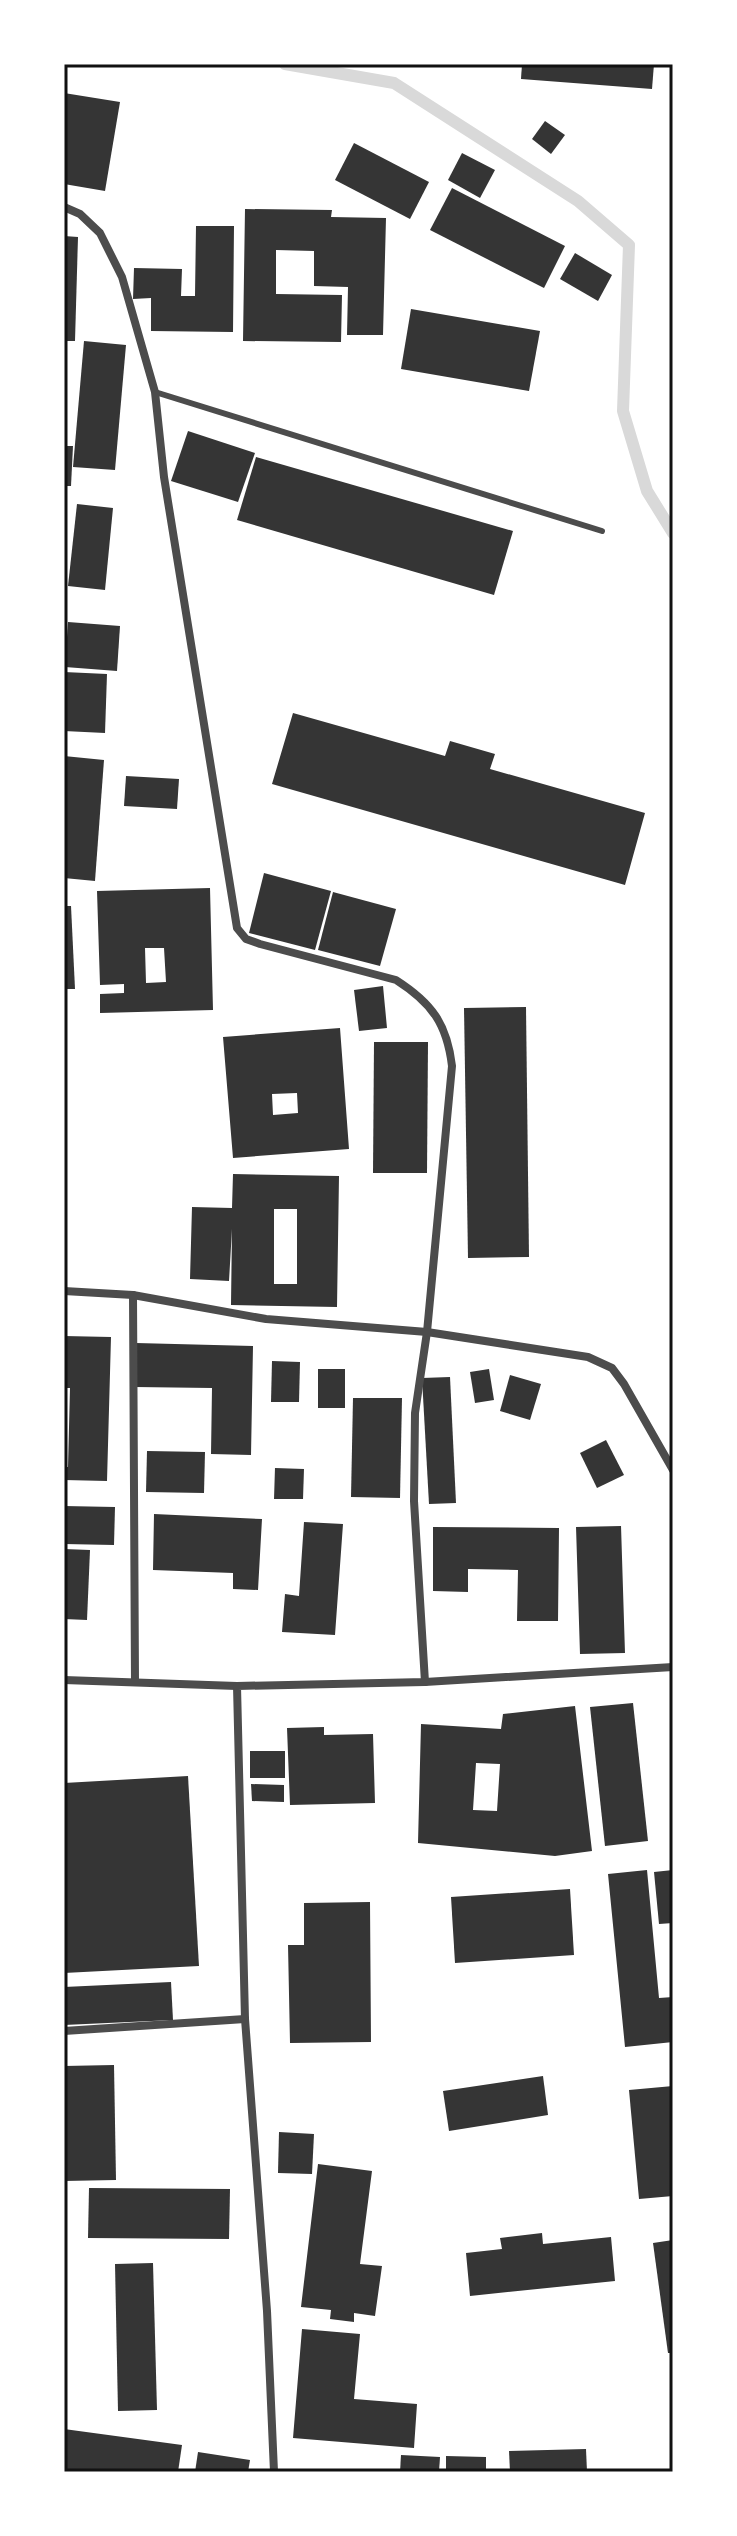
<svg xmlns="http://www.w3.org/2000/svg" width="737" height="2536" viewBox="0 0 737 2536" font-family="'PT Sans',sans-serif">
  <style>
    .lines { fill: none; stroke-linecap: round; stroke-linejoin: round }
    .stream { stroke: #d9d9d9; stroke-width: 12 }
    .building { fill: #353535; fill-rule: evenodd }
    .service { stroke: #4c4c4c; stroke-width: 6 }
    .minor { stroke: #4c4c4c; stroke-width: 8 }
    .neatline { fill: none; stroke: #111; stroke-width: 3 }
  </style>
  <rect width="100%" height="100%" fill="#fff"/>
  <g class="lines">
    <!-- stream -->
    <path class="stream" d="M285,64L394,83L578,201L629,245L623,411L647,491L673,533"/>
  </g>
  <!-- building -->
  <g class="building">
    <path d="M522,64H654L652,89L521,79Z"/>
    <path d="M64,93L120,102L105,191L64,184Z"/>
    <path d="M545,121L565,135L551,154L532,139Z"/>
    <path d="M354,143L429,182L410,219L335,180Z"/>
    <path d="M462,153L495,170L480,198L448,180Z"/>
    <path d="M452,188L565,246L544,288L430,230Z"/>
    <path d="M245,209L332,210L331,217L386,218L383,335H347L348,287L314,286V251L276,250V294L342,295L341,342L243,341Z"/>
    <path d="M196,226H234L233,332L151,331V298L133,299L134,268L182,269L181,296H195Z"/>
    <path d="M64,236L78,237L75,341H64Z"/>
    <path d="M575,253L612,275L598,301L560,279Z"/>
    <path d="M411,309L540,331L529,391L401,369Z"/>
    <path d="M84,341L126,345L115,470L73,467Z"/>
    <path d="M188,431L255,453L238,502L171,481Z"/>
    <path d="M64,446H73L71,486H64Z"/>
    <path d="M256,457L513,531L494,595L237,520Z"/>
    <path d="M77,504L113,508L105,590L68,586Z"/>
    <path d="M68,622L120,626L117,671L65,667Z"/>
    <path d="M64,672L107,674L105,733L64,731Z"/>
    <path d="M293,713L445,756L450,741L495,754L490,769L645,813L625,885L272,784Z"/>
    <path d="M64,756L104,760L95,881L64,878Z"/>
    <path d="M126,776L179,779L177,809L124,806Z"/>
    <path d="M264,873L331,891L315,950L249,933Z"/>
    <path d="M210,888L213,1010L100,1013V994L124,993V984L100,985L97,891ZM145,948H164L166,982L146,983Z"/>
    <path d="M333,892L396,909L380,966L318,950Z"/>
    <path d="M64,906H71L75,989H64Z"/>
    <path d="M383,986L387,1028L359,1031L354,990Z"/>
    <path d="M526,1007L529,1257L468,1258L464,1008Z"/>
    <path d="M340,1028L349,1149L233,1158L223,1037ZM297,1093L298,1113L273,1115L272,1094Z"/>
    <path d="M374,1042H428L427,1173H373Z"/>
    <path d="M233,1174L339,1176L337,1307L231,1305L232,1229L229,1281L190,1279L192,1207L232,1208ZM274,1209H297V1284H274Z"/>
    <path d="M64,1336L111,1337L107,1481L64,1480V1467H68L70,1388H64Z"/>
    <path d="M136,1343L253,1346L251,1455L211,1454L212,1388L135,1387Z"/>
    <path d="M272,1361L300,1362L299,1402H271Z"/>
    <rect x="318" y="1369" width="27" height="39"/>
    <path d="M489,1369L494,1400L475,1403L470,1372Z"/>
    <path d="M510,1375L541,1384L530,1420L500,1411Z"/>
    <path d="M450,1377L456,1503L429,1504L422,1378Z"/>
    <path d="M353,1398H402L400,1498L351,1497Z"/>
    <path d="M606,1440L624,1475L597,1488L580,1453Z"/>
    <path d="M147,1451L205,1452L204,1493L146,1492Z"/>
    <path d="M275,1468L304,1469L303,1499H274Z"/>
    <path d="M64,1506L115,1507L114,1545L64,1544Z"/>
    <path d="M154,1514L262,1519L258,1590L233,1589V1573L153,1570Z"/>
    <path d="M304,1522L343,1524L335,1635L282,1632L285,1594L299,1596Z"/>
    <path d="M621,1526L625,1653L580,1654L576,1527Z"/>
    <path d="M433,1527L559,1528L558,1621H517L518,1570L468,1569V1592L433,1591Z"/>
    <path d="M64,1549L90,1550L87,1620L64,1619Z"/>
    <path d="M633,1703L648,1841L605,1846L590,1707Z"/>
    <path d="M575,1706L592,1851L555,1856L418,1843L421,1724L501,1729L503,1714ZM476,1763L500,1764L497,1811L473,1810Z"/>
    <path d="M324,1727V1735L373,1734L375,1803L290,1805L287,1728Z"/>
    <rect x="250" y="1751" width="35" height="27"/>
    <path d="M188,1776L199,1966L64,1973V1783Z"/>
    <path d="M251,1784L284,1785V1802L252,1801Z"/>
    <path d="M647,1870L659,1998L673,1997V2042L625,2047L608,1874Z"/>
    <path d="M673,1870V1923L659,1924L654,1872Z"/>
    <path d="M570,1889L574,1955L455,1963L451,1897Z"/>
    <path d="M370,1902L371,2042L290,2043L288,1945H304V1903Z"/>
    <path d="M171,1982L173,2020L64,2025V1987Z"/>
    <path d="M114,2065L116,2180L64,2181V2066Z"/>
    <path d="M543,2076L548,2115L449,2131L443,2091Z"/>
    <path d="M673,2086V2196L639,2199L629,2090Z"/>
    <path d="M279,2132L314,2134L312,2174L278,2173Z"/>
    <path d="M318,2164L372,2171L360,2264L382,2266L375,2316L354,2313V2322L330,2319L331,2310L301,2307Z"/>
    <path d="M89,2188L230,2189L229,2239L88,2238Z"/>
    <path d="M542,2233L543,2244L611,2237L615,2281L470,2296L466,2253L502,2249L500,2238Z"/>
    <path d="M673,2240V2353H668L653,2243Z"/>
    <path d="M153,2263L157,2410L118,2411L115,2264Z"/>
    <path d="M302,2329L360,2334L354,2399L417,2404L414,2448L293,2438Z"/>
    <path d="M64,2429L182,2445L178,2472H64Z"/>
    <path d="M586,2449L587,2472H510L509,2451Z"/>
    <path d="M198,2452L250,2460L248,2472H195Z"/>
    <path d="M401,2455L440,2457L439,2472H400Z"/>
    <path d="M446,2456L486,2457V2472H446Z"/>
  </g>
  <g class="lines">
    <!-- service -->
    <path class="service" d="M155,392L602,531"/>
    <!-- minor -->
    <g class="minor">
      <path d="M64,207L80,214L100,233L122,277L155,392L164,477L237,928L246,939L260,944L396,980C432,1003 447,1024 452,1066L427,1332L415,1413L414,1501L425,1682"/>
      <path d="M64,1291L133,1295L266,1319L427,1332L588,1357L612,1368L624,1384L673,1470"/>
      <path d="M133,1295L135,1682"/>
      <path d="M64,1680L237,1686"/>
      <path d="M64,2031L245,2019"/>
      <path d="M274,2472L267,2311L245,2019L237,1686L425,1682L673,1667"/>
    </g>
  </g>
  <!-- border -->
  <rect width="737" height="2536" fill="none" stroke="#ffffff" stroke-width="132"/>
  <rect x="66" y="66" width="605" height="2404" class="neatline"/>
</svg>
